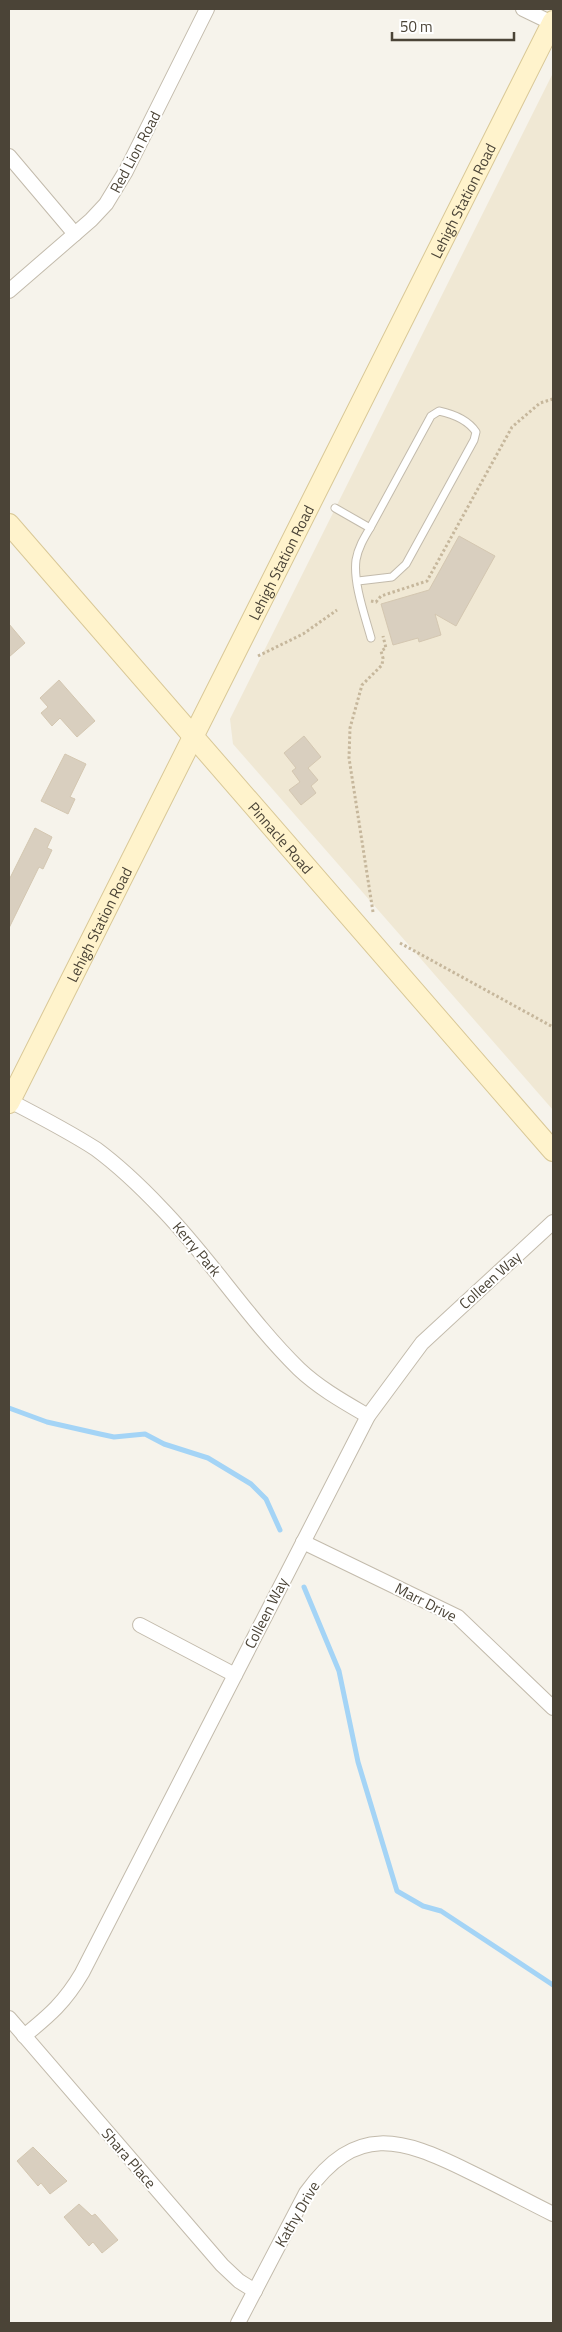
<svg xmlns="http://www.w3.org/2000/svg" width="562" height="2332" viewBox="0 0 562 2332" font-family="'Titillium Web',sans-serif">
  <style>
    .education { fill: #f0e8d4 }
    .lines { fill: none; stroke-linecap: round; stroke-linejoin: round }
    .stream { stroke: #a4d4f6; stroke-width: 5 }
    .building { fill: #d9cfbf; stroke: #d4c7b1 }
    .lane-casing { stroke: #c3bbac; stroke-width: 9 }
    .street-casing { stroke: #c3bbac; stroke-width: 16 }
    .secondary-casing { stroke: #d9c897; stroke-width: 22 }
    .path { stroke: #c6b79c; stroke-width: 3; stroke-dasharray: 2.5 2.5; stroke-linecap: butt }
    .lane { stroke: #fff; stroke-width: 7 }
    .street { stroke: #fff; stroke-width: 14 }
    .secondary { stroke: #fff3cc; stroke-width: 20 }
    .labels { text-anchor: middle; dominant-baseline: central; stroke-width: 4; stroke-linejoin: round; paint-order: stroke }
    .street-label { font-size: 15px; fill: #4b4437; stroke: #fff }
  </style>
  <rect width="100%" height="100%" fill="#f6f3eb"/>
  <!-- education -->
  <path class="education" d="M553,73V1110L233,744L230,719Z"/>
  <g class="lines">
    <!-- stream -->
    <g class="stream">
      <path d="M9,1408L47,1422L100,1434L114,1437L145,1434L164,1444L208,1458L251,1484L266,1499L280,1530"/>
      <path d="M304,1587L339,1671L358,1762L397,1891L423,1906L441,1911L553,1985"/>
    </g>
  </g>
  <!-- building -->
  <g class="building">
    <path d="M459,536L495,556L456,626L435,614L441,635L419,642L418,638L393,645L381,604L429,590Z"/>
    <path d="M9,624L25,643L9,657Z"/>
    <path d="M59,680L95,721L77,737L60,718L52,726L41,713L48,707L40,698Z"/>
    <path d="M304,736L321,757L308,768L318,780L311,786L316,793L301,805L289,790L300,782L292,771L296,768L284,753Z"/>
    <path d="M65,754L86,764L70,797L75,799L68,814L41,801Z"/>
    <path d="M35,828L52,837L47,848L52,850L43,869L39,867L9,928V880Z"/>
    <path d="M33,2147L67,2181L50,2194L41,2183L38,2186L17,2161Z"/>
    <path d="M79,2204L92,2216L95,2214L118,2240L102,2253L93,2242L89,2246L64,2217Z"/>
  </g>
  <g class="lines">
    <defs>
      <g id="lane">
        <path d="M335,508L370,528C364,538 358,548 356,560C353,583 365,616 371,638"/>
        <path d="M358,581L392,577L406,564L474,440L476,432C468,420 453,414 439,411L431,416L370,528"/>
      </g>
      <g id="street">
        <path d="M523,9L552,23"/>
        <path d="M9,156L75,234"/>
        <path d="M9,291L91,220L106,204L126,171L207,9"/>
        <path d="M10,1101C39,1116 68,1131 96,1149C119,1166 141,1187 161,1208C210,1258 248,1319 299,1369C319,1388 344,1402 368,1416"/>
        <path d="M303,1542L458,1617L553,1708"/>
        <path d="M140,1625L235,1675"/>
        <path d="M9,2018L222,2265L239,2281L255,2291"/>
        <path d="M24,2036C50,2015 65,2002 82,1973L368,1416L422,1343L553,1222"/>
        <path d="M238,2323L306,2193C356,2123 401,2138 468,2171C497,2185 525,2200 553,2214"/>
      </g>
      <g id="secondary">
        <path id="s1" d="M9,524L553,1151"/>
        <path id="s2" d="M9,1103L553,21"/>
      </g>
    </defs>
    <!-- lane casing -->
    <use href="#lane" class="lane-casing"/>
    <!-- street casing -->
    <use href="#street" class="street-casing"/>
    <!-- secondary casing -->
    <use href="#secondary" class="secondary-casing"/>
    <!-- path -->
    <g class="path">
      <path d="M371,601L376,602L381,596L427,581L512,427L540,403L553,399"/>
      <path d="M258,656L303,634L337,610"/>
      <path d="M373,912L349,758L350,728L362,685L382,665L383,658L381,651L386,648L383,636"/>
      <path d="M400,943L553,1027"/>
    </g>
    <!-- lane -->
    <use href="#lane" class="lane"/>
    <!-- street -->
    <use href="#street" class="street"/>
    <!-- secondary -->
    <use href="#secondary" class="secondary"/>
  </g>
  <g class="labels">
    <!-- street labels -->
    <g class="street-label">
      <text transform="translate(135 152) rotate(-62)">Red Lion Road</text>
      <text stroke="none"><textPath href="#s2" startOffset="1010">Lehigh Station Road</textPath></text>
      <text stroke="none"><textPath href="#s2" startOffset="605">Lehigh Station Road</textPath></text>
      <text stroke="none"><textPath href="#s1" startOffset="415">Pinnacle Road</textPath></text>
      <text stroke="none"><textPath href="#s2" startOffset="200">Lehigh Station Road</textPath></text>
      <text transform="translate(197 1249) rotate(50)">Kerry Park</text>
      <text transform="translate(490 1280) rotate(-42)">Colleen Way</text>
      <text transform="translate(426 1602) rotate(27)">Marr Drive</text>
      <text transform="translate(266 1613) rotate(-63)">Colleen Way</text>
      <text transform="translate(129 2158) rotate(49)">Shara Place</text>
      <text transform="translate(297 2214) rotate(-60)">Kathy Drive</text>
    </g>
  </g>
  <!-- border -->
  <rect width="562" height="2332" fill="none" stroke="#4b4437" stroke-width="20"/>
  <!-- scale -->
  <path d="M392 32v8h122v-8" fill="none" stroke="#4b4437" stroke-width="2.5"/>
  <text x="400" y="32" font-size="15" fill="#4b4437" stroke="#ffffff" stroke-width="4" paint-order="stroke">50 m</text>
</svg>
